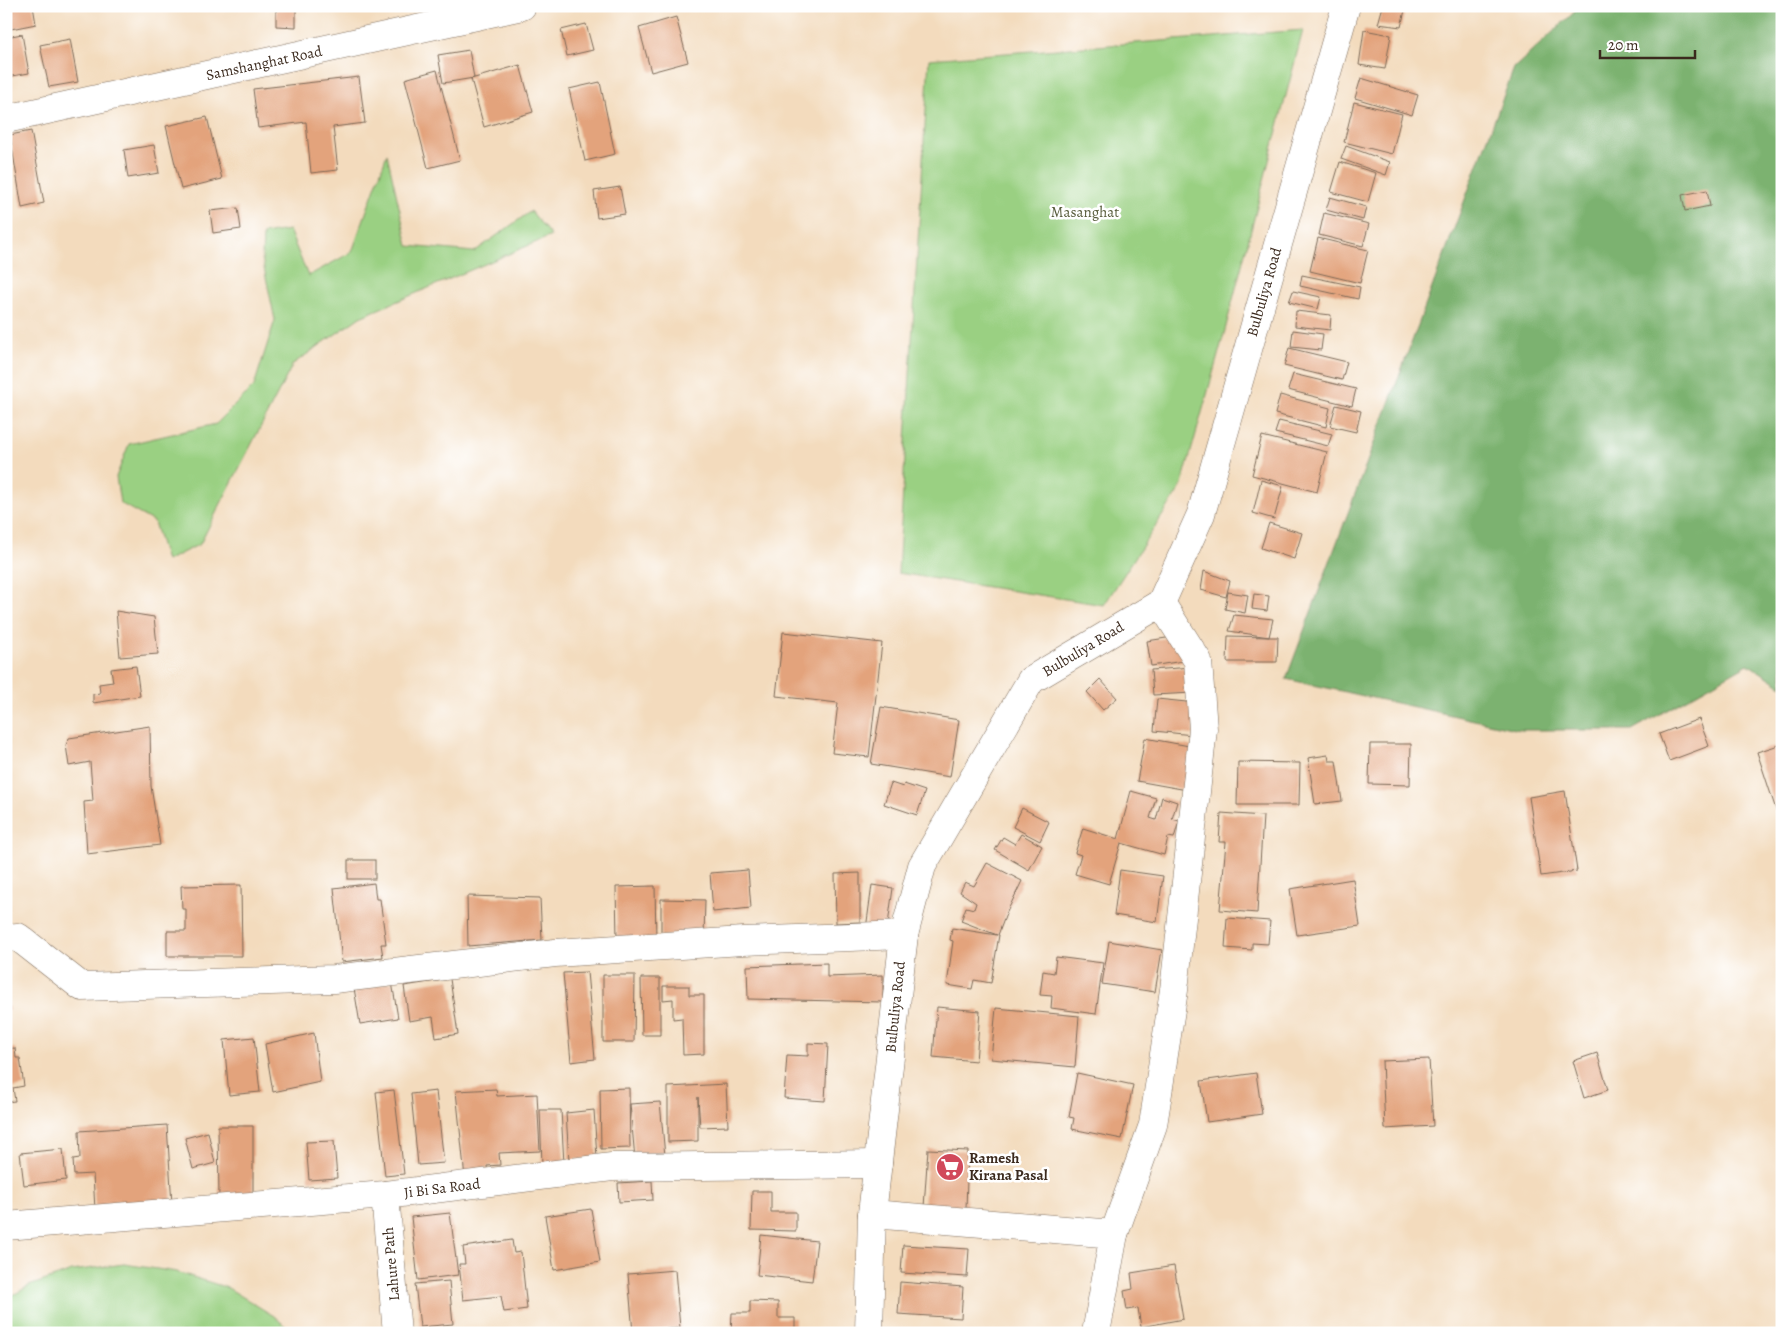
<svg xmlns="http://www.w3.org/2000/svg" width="1788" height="1339" viewBox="0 0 1788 1339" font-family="Alegreya,serif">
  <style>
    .green { fill: #9ad082; stroke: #6a7d50 }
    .forest { fill: #7bb270; stroke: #5b6e47 }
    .building { fill: #e3a37c }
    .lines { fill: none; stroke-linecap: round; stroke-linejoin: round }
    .minor-casing { stroke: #7b6856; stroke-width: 29 }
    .major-casing { stroke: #7b6856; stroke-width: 29 }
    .minor { stroke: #fff; stroke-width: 28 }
    .major { stroke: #fff; stroke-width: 28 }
    .labels { text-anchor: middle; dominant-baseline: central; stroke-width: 5; stroke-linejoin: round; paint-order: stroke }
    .street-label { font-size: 15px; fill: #3b2a1e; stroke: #fff }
    .park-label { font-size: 15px; fill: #585c3c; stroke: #fff }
    .poi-label { font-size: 15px; font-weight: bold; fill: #3b2a1e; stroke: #fff; text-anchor: start }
  </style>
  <rect width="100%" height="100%" fill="#fff"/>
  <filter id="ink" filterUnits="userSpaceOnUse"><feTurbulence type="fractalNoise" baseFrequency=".02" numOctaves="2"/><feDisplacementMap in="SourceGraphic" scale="10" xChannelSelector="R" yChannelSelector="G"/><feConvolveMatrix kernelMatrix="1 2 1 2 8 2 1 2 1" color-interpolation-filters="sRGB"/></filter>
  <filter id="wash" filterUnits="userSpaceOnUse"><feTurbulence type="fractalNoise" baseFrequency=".0096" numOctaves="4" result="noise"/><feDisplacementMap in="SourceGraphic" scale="20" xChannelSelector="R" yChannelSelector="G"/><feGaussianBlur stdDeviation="1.12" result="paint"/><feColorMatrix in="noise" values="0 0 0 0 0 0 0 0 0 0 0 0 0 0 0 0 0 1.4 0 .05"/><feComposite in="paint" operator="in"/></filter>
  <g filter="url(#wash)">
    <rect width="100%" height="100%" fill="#f3dbbd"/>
    <!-- green -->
    <g class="green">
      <path d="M1303,30L1224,334L1181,487L1104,605L898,573L929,59Z"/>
      <path d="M387,154L408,246L474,252L531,211L551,236L360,317L293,364L200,544L166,561L154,522L120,503L116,477L129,444L216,424L254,386L275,320L262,258L263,234L289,230L308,276L352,252Z"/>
      <path d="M124,1264L177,1272L228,1288L274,1316L293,1333H6V1299L29,1286L72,1271Z"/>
    </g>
    <!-- forest -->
    <path class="forest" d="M1581,6H1782V686L1748,664L1632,730H1520L1286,679L1514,68Z"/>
    <g id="blocks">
      <!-- building -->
      <g class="building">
        <path d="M6,6H33L36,24L6,30Z"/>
        <path d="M276,6H296V27L276,26Z"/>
        <path d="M1383,6H1406L1401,27L1378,24Z"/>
        <path d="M676,17L688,62L651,72L639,28Z"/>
        <path d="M586,24L593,50L567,56L561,30Z"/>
        <path d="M1364,30L1391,35L1385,69L1359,65Z"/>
        <path d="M22,34L29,73L7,77L6,37Z"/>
        <path d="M70,39L78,82L49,87L40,45Z"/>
        <path d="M469,50L474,78L443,83L438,55Z"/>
        <path d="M520,65L533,112L484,127L471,79Z"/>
        <path d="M437,70L460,160L428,168L405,79Z"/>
        <path d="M359,77L365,123L333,127L338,170L311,173L306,122L258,128L253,89Z"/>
        <path d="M1361,78L1418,95L1412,115L1355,98Z"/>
        <path d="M600,82L615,154L585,161L569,89Z"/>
        <path d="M1354,102L1402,114L1392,154L1344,142Z"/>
        <path d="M207,117L222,179L181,189L166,126Z"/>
        <path d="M31,131L44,203L22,208L10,135Z"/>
        <path d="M154,145L159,173L128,178L124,150Z"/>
        <path d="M1346,146L1390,162L1386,175L1341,159Z"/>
        <path d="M1340,162L1376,173L1368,202L1331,192Z"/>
        <path d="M620,187L625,214L597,218L594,191Z"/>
        <path d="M1707,190L1710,206L1685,211L1682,195Z"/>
        <path d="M1330,197L1366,207L1363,220L1326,210Z"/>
        <path d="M238,208L241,229L213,233L210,211Z"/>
        <path d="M1324,213L1369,224L1363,246L1319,235Z"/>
        <path d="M1318,238L1368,250L1360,283L1310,271Z"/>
        <path d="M1302,275L1360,287L1358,299L1300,286Z"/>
        <path d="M1293,291L1321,297L1318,309L1289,302Z"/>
        <path d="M1296,311L1331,315L1330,330L1295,326Z"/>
        <path d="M1293,330L1323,334L1321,350L1291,347Z"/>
        <path d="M1289,348L1347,362L1342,380L1284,366Z"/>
        <path d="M1293,374L1356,389L1352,406L1288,390Z"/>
        <path d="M1280,395L1330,408L1326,427L1275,414Z"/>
        <path d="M1336,405L1361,411L1356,432L1330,426Z"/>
        <path d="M1279,421L1332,434L1328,446L1275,433Z"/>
        <path d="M1262,436L1327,452L1317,492L1252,475Z"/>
        <path d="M1261,480L1283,486L1274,519L1253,513Z"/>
        <path d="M1269,523L1302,533L1294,559L1261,548Z"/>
        <path d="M1204,571L1230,581L1226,597L1201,590Z"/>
        <path d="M1228,592L1248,595L1245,613L1225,609Z"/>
        <path d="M1254,594L1269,596L1267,611L1252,609Z"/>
        <path d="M116,611L154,617L158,654L120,657Z"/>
        <path d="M1234,615L1273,619L1269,637H1278L1277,662H1227L1228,636L1269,637L1229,631Z"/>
        <path d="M783,632L882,643L869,757L832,753L838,703L776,696Z"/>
        <path d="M1179,636L1183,661L1151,666L1147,641Z"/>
        <path d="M136,666L140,696L93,703V694L100,693L99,684L113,682L111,669Z"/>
        <path d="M1192,667L1193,693L1153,695L1151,670Z"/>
        <path d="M1100,679L1117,698L1103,710L1087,692Z"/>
        <path d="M1157,699L1196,703L1193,735L1154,731Z"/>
        <path d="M881,707L959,720L950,777L871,764Z"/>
        <path d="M1699,719L1709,746L1669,761L1659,734Z"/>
        <path d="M150,726L151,786L160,845L87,854L84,802L93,801L90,762L69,766L66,745L69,738Z"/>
        <path d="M1145,738L1195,747L1187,790L1137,781Z"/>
        <path d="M1370,744H1411L1410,785L1369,784Z"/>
        <path d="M1782,744V825H1781L1757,752Z"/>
        <path d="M1328,755L1329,761H1336L1342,801L1315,804L1308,758Z"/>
        <path d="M1238,762L1300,763L1299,805H1237Z"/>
        <path d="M891,783L903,787L904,784L925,791L917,815L884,804Z"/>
        <path d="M1131,791L1156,798L1150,818L1156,820L1162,797L1177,802L1172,819L1179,821L1174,838L1168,837L1164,855L1121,843L1109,884L1075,874L1081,855L1075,853L1083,828L1118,839Z"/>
        <path d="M1565,791L1577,871L1541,876L1529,797Z"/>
        <path d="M1022,808L1049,822L1040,841L1013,827Z"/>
        <path d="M1221,813L1263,816L1257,913L1220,910L1226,842H1219Z"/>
        <path d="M1021,834L1042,846L1029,870L995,850L1003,837L1015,844Z"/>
        <rect x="348" y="860" width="27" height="19"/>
        <path d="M987,863L1022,881L1006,914L998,935H999L991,983L974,980L972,989L947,985L953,941L950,940L952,928L997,935L961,921L966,907L974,909L976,903L960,892L965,882L974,886Z"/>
        <path d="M748,870L751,908L713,912L710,873Z"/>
        <path d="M1120,870L1163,876L1157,922L1114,915Z"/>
        <path d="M860,873V922L836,923L835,874Z"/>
        <path d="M1353,879L1360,926L1297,935L1290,889Z"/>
        <path d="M374,883L376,899H380L386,944H381L383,957L342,962L334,888Z"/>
        <path d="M241,885L242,956H167V931H186V909H182L181,886Z"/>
        <path d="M872,885L893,888L887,932L866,929Z"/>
        <path d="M655,886L656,939L617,940L616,887Z"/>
        <path d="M467,896L540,898L542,940L468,946Z"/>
        <path d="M661,899L705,900L704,937L661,936Z"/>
        <path d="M1227,918L1270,921L1268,944L1252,943V950L1225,948Z"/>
        <path d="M1109,941L1162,950L1155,992L1102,984Z"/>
        <path d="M1056,957L1103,963L1096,1014L1051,1008L1052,996L1040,995L1043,971L1054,973Z"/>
        <path d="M827,963V977L883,975V1002L748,999L747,966Z"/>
        <path d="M587,972L595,1059L571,1062L563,973Z"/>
        <path d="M603,975H635L634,1042H603Z"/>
        <path d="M641,978H660V1035H642Z"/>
        <path d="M450,979L458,1034L436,1038L433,1017L409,1021L404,986Z"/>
        <path d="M392,982L398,1018L360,1024L354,988Z"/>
        <path d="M663,986H689V995H704V1054L683,1055L682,1018L673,1019V999L663,1000Z"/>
        <path d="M6,994L9,1010L6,1011Z"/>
        <path d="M937,1007L980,1011L976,1061L933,1057Z"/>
        <path d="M996,1008L1079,1016L1075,1067L991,1059Z"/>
        <path d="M314,1033L320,1082L273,1092L265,1044Z"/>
        <path d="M254,1037L260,1092L229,1095L224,1040Z"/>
        <path d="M808,1043L828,1044L825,1101L784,1098L787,1055L808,1056Z"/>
        <path d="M15,1048L16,1058H20L24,1086L13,1088L15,1101L6,1102V1049Z"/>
        <path d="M1597,1053L1608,1090L1584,1098L1573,1061Z"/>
        <path d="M1429,1059L1433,1126L1385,1129L1382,1061Z"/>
        <path d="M1077,1073L1133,1085L1122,1139L1072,1129L1074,1118L1069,1117Z"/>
        <path d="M1256,1073L1262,1114L1207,1122L1201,1081Z"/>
        <path d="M726,1084L728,1126L700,1127L698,1097V1141L668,1142V1087Z"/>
        <path d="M629,1088L630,1148L601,1149L600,1089Z"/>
        <path d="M496,1089L497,1096L537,1094L540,1151L499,1153L500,1165L487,1166L488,1178H465L456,1091Z"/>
        <path d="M394,1090L404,1174L385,1176L376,1092Z"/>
        <path d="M436,1091L444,1163L418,1165L411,1094Z"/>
        <path d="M660,1102L665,1156L635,1159L630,1104Z"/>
        <path d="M540,1110H561L564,1164L542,1165Z"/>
        <path d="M594,1110L597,1158L569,1160L566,1113Z"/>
        <path d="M167,1125L172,1205L95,1210L93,1174L74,1175L73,1159L80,1158L79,1131Z"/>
        <path d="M218,1126H253V1198L219,1199Z"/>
        <path d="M208,1132L215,1163L193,1169L185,1138Z"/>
        <path d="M334,1141L337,1178L309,1180L306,1142Z"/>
        <path d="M63,1149L66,1180L24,1185L20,1153Z"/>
        <path d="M928,1149L968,1151L966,1209L924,1207Z"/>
        <path d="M652,1181L653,1200L619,1202L618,1183Z"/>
        <path d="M752,1191H771V1212H796V1231L751,1230Z"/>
        <path d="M591,1209L600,1262L554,1270L545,1216Z"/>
        <path d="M450,1213L458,1275L418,1280L411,1217Z"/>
        <path d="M761,1235L817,1241L812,1281L757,1275Z"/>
        <path d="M512,1240L514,1253L521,1252L527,1309L504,1312L501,1296L463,1300L459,1264H465L463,1247Z"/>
        <path d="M903,1245L969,1249L967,1277L901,1273Z"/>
        <path d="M1174,1266L1183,1319L1141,1327L1138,1308L1127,1310L1124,1291L1133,1289L1131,1273Z"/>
        <path d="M675,1270L680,1328L655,1330V1333H633L628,1274Z"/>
        <path d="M449,1281L453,1324L420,1327L415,1284Z"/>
        <path d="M900,1282L963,1287L961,1318L898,1314Z"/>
        <path d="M750,1301L778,1302V1318H795V1333H731L732,1313H750Z"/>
        <path d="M450,1329L451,1333H433V1332Z"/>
      </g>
    </g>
  </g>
  <g filter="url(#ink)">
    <use href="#blocks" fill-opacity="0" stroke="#7b6856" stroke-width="1"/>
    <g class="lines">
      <defs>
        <g id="minor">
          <path d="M6,938L18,937L82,987L334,979L555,953L743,941L904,935"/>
          <path d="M385,1195L397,1333"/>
          <path d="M872,1214L1114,1234L1096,1333"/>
          <path d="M6,1226L385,1195L612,1167L878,1164"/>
          <path d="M1114,1234L1153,1125L1174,990L1203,729L1198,661L1161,603"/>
        </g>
        <g id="major">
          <path d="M6,119L522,6"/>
          <path d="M869,1333L872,1214L904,935L922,866L1031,680L1161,603L1201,514L1346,6"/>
        </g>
      </defs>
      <!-- minor casing -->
      <use href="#minor" class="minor-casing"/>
      <!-- major casing -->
      <use href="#major" class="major-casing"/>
      <!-- minor -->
      <use href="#minor" class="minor"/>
      <!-- major -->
      <use href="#major" class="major"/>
    </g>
  </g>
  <!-- icons -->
  <defs>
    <symbol id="supermarket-disc" viewBox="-11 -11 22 22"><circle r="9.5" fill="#d1495b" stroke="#fff"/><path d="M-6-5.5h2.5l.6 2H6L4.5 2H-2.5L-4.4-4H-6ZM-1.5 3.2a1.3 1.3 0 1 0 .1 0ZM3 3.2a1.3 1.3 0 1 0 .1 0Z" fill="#fff"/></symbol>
  </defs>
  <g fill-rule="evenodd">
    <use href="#supermarket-disc" x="934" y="1151" width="32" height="32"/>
  </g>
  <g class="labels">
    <!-- street labels -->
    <g class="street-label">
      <text transform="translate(264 63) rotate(-12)">Samshanghat Road</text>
      <text transform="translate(1264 292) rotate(-74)">Bulbuliya Road</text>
      <text transform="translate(1083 649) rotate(-31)">Bulbuliya Road</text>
      <text transform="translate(895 1007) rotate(-84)">Bulbuliya Road</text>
      <text transform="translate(442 1188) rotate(-7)">Ji Bi Sa Road</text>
      <text transform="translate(391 1264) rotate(-95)">Lahure Path</text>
    </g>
    <!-- park labels -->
    <g class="park-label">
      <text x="1085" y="212">Masanghat</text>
    </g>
    <!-- poi labels -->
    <g class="poi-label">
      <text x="969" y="1158">Ramesh<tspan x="969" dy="17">Kirana Pasal</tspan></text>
    </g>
  </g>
  <!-- margin -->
  <rect width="1788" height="1339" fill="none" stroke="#fff" stroke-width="25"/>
  <!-- scale -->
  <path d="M1600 50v8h95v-8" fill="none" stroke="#3b2a1e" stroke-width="2.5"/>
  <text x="1608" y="50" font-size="15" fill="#3b2a1e" stroke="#ffffff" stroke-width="4" paint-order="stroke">20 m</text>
</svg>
